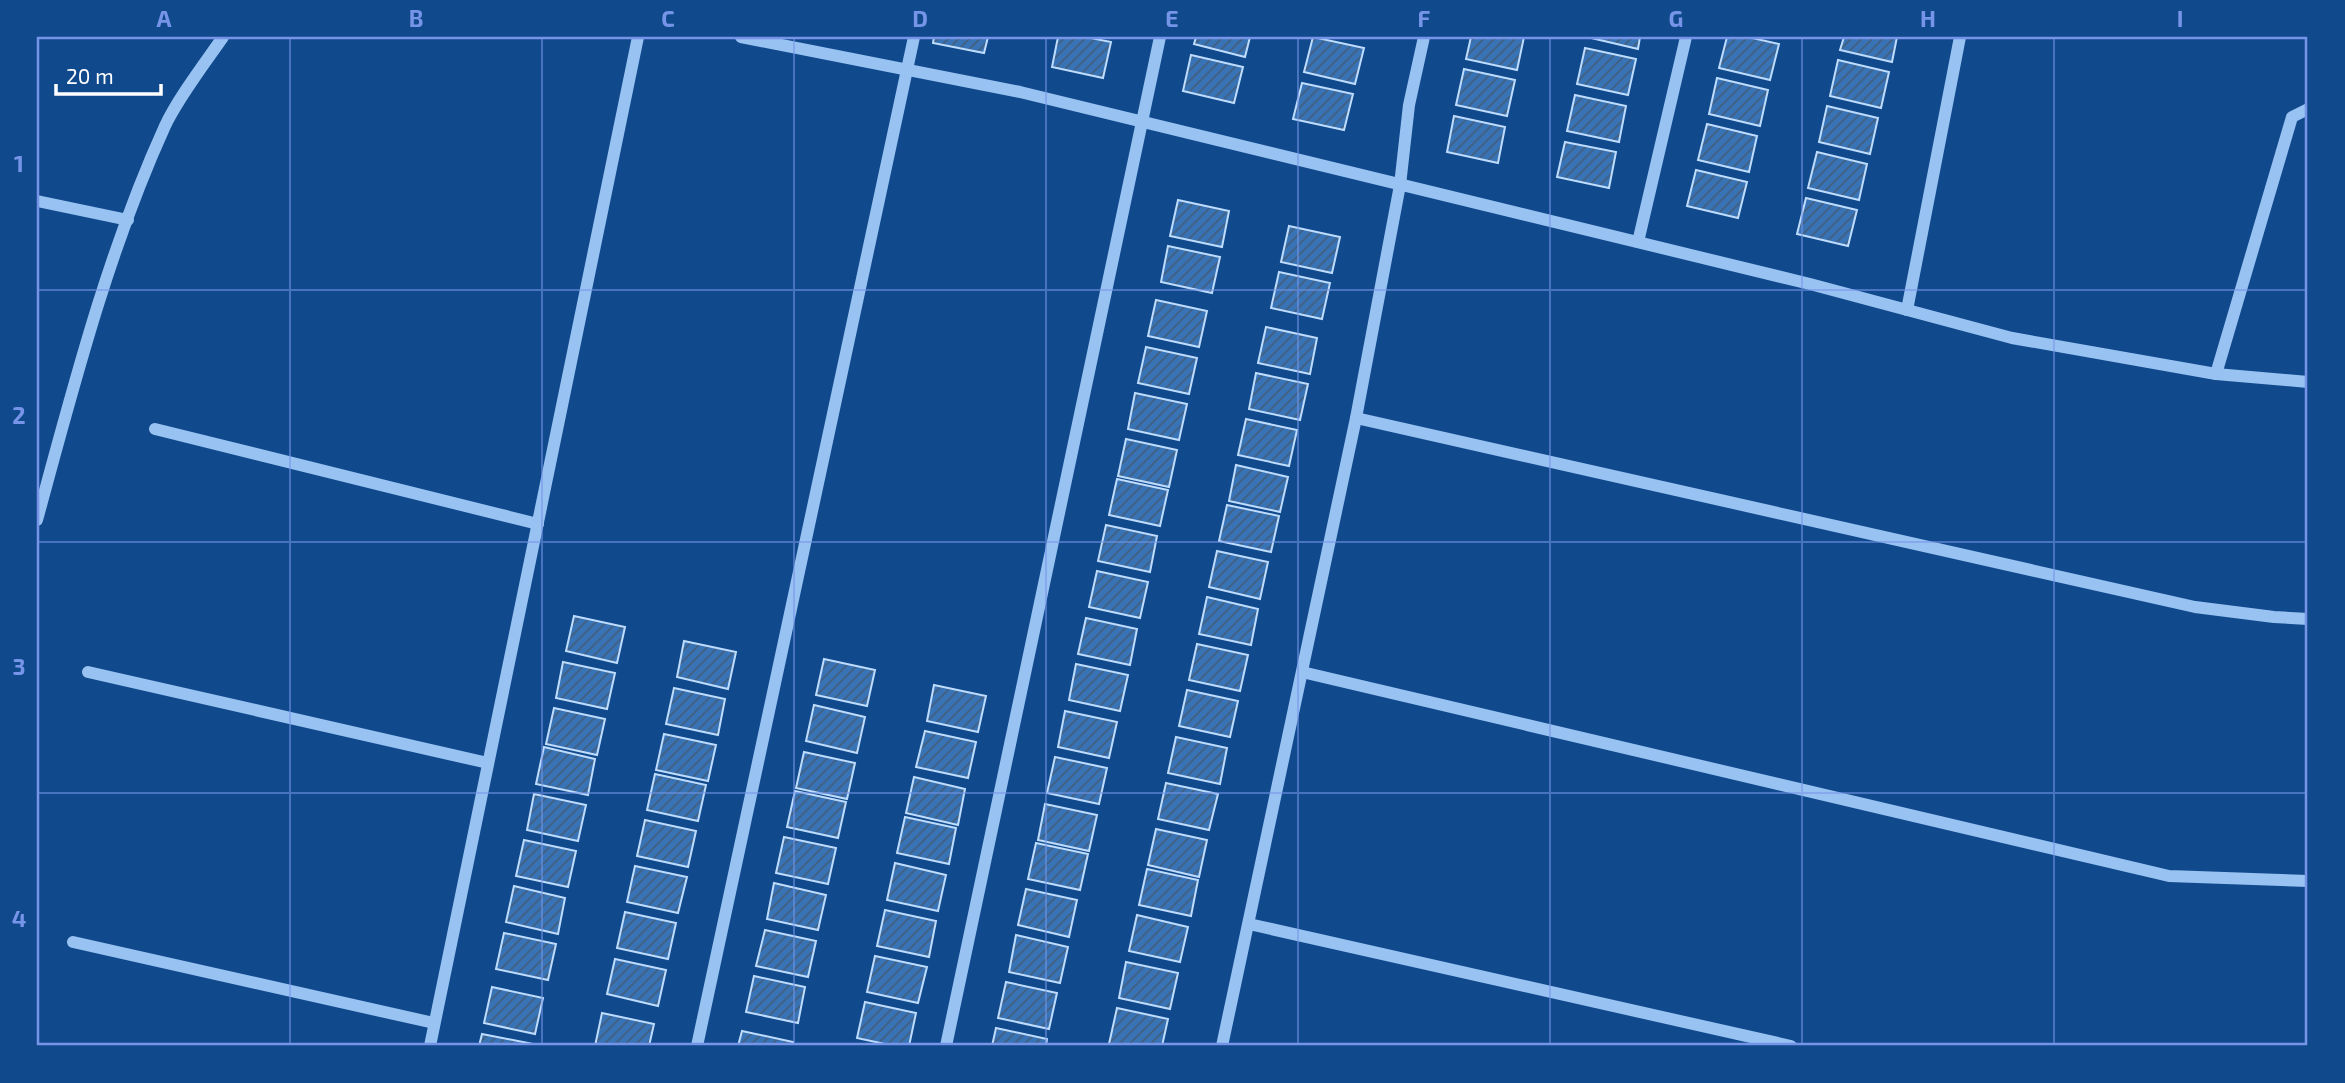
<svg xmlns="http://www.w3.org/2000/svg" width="2345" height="1083" viewBox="0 0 2345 1083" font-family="'Exo 2',sans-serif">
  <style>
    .building { fill: url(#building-hatch); stroke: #bedcfd; stroke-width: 2 }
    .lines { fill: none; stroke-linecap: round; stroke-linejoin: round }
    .minor { stroke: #97c2f2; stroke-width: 12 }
    .grid { fill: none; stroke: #7795e8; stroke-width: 2; stroke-opacity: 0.55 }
    .neatline { fill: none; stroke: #7795e8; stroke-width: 2.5 }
    .grid-label { font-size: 23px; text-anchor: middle; font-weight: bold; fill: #7795e8 }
  </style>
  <defs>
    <pattern id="building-hatch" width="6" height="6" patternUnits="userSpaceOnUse" patternTransform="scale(1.75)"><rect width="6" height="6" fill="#3873b6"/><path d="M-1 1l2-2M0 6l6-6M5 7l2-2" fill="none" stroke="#435e7c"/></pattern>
  </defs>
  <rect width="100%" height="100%" fill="#10498c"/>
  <!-- building -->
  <g class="building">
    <path d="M934,37H988L984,53L933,43Z"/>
    <path d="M1058,37H1086L1111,42L1103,78L1052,67Z"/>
    <path d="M1196,37H1250L1245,57L1194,44Z"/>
    <path d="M1313,37L1364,48L1355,84L1304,72Z"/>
    <path d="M1471,37H1524L1517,70L1466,59Z"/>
    <path d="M1587,37H1640L1638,49Z"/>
    <path d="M1727,37H1748L1779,44L1770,80L1719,68Z"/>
    <path d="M1844,37H1897L1892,62L1840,50Z"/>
    <path d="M1585,48L1636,59L1628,95L1577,84Z"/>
    <path d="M1191,55L1243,67L1234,103L1183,91Z"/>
    <path d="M1838,60L1889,72L1881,108L1830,96Z"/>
    <path d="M1464,69L1515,80L1507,116L1456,105Z"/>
    <path d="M1717,78L1768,90L1760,126L1709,114Z"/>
    <path d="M1302,83L1353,94L1344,130L1293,119Z"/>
    <path d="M1575,95L1626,106L1619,142L1567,131Z"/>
    <path d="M1827,106L1878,118L1870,154L1819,142Z"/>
    <path d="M1454,116L1505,127L1498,163L1447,152Z"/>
    <path d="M1707,124L1757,136L1749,172L1698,160Z"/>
    <path d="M1565,142L1616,152L1609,188L1557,177Z"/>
    <path d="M1817,152L1867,164L1859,200L1808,188Z"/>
    <path d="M1696,170L1747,182L1738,218L1687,206Z"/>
    <path d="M1806,198L1857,210L1848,246L1797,234Z"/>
    <path d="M1178,200L1229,211L1222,247L1170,236Z"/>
    <path d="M1289,226L1340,237L1332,273L1281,262Z"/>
    <path d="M1168,246L1220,257L1212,293L1161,282Z"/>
    <path d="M1279,272L1330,283L1322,319L1271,308Z"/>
    <path d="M1156,300L1207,311L1199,347L1148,336Z"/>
    <path d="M1266,327L1317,338L1310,374L1258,363Z"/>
    <path d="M1146,347L1197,358L1189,394L1138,383Z"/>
    <path d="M1256,373L1308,384L1300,420L1249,409Z"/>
    <path d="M1135,393L1187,404L1179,440L1128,429Z"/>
    <path d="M1246,419L1297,430L1289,466L1238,455Z"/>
    <path d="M1126,439L1177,450L1169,487L1118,476Z"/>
    <path d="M1236,465L1288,477L1280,512L1229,501Z"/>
    <path d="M1117,479L1168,490L1160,526L1109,515Z"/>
    <path d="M1227,505L1279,516L1271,552L1219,541Z"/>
    <path d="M1106,525L1157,536L1150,572L1098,561Z"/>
    <path d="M1217,551L1268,562L1260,599L1209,587Z"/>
    <path d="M1097,571L1148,582L1140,618L1089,607Z"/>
    <path d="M1207,597L1258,609L1251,645L1199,634Z"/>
    <path d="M574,616L625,627L617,663L566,651Z"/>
    <path d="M1086,618L1137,629L1130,665L1078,654Z"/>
    <path d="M684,641L736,652L728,689L677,677Z"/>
    <path d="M1197,644L1248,655L1240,691L1189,680Z"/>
    <path d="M824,659L875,670L867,706L816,695Z"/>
    <path d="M563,662L615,673L607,709L556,698Z"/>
    <path d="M1076,664L1128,675L1120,711L1069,700Z"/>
    <path d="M934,685L986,696L978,732L927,721Z"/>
    <path d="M674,688L725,699L718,735L666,724Z"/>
    <path d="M1187,690L1238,701L1230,737L1179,726Z"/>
    <path d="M814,705L865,717L857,753L806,741Z"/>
    <path d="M554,708L605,719L597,755L546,744Z"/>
    <path d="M1065,711L1117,722L1109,758L1058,747Z"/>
    <path d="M925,731L976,742L968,778L916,767Z"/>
    <path d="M664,734L716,745L708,781L656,770Z"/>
    <path d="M1176,737L1227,748L1220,784L1168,773Z"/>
    <path d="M544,747L595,759L588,795L536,784Z"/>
    <path d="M804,752L855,763L847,799L796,788Z"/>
    <path d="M1055,757L1107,768L1099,804L1047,793Z"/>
    <path d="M655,774L706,785L698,821L647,810Z"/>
    <path d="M914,777L965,789L958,825L906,813Z"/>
    <path d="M1166,783L1218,794L1209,830L1158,819Z"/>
    <path d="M795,791L846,802L838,838L787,827Z"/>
    <path d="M534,794L586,805L578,841L527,830Z"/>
    <path d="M1045,804L1097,815L1089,851L1038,840Z"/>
    <path d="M905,817L956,828L949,864L897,853Z"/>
    <path d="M645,820L696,831L688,867L637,856Z"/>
    <path d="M1156,829L1207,840L1199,877L1148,865Z"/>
    <path d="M784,837L836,848L828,884L776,873Z"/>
    <path d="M524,840L576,851L568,887L516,876Z"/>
    <path d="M1036,843L1088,854L1080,890L1028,879Z"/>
    <path d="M895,863L946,875L938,911L887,900Z"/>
    <path d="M635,866L687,877L678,913L627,902Z"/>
    <path d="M1147,869L1198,880L1191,916L1139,905Z"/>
    <path d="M774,883L826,895L818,930L767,919Z"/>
    <path d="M514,886L565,898L558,934L506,922Z"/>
    <path d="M1026,889L1077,900L1069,937L1018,925Z"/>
    <path d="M885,910L936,921L929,957L877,946Z"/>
    <path d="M625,912L676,923L668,959L617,948Z"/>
    <path d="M1137,915L1188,927L1180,962L1129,951Z"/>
    <path d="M765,930L816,941L808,977L756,966Z"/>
    <path d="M504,933L556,944L548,980L496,969Z"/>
    <path d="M1016,935L1068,947L1060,983L1009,972Z"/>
    <path d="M875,956L927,967L918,1003L867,992Z"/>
    <path d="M615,959L666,970L658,1006L607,994Z"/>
    <path d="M1126,962L1178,973L1170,1009L1119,998Z"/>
    <path d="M754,976L805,987L798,1023L746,1012Z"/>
    <path d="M1006,982L1057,993L1049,1029L998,1018Z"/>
    <path d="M492,987L543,998L535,1034L484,1023Z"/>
    <path d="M865,1002L916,1013L909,1046H894L857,1038Z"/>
    <path d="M1117,1008L1168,1019L1162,1046H1120L1109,1044Z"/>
    <path d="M602,1013L654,1024L649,1046H595Z"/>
    <path d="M996,1028L1047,1039L1046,1046H992Z"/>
    <path d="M742,1031L793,1042L792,1046H738Z"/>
    <path d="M482,1034L533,1044L532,1046H479Z"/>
  </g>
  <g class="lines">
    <!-- minor -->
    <g class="minor">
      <path d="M741,37L1020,92L1810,284L2012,338L2216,374L2308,382"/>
      <path d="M37,201L128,220"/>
      <path d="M1638,242L1686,37"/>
      <path d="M1907,310L1960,37"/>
      <path d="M2216,374L2292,117L2308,109"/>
      <path d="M1356,418L2195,607L2274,617L2308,619"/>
      <path d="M155,429L538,524"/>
      <path d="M37,520C73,388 108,251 165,126C178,98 205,63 223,37"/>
      <path d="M88,672L488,763"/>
      <path d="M1302,672L2169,876L2308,881"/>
      <path d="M1249,924L1791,1046"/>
      <path d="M73,942L434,1023"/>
      <path d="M430,1046L638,37"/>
      <path d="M697,1046L914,37"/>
      <path d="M946,1046L1160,37"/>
      <path d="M1222,1046L1356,418L1400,185L1409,105L1424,37"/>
    </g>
  </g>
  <!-- grid -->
  <path class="grid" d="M290,37V1046M542,37V1046M794,37V1046M1046,37V1046M1298,37V1046M1550,37V1046M1802,37V1046M2054,37V1046M37,290H2308M37,542H2308M37,793H2308"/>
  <!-- border -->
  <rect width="2345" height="1083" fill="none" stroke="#10498c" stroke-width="77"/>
  <!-- scale -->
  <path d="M56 84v10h105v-10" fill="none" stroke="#ffffff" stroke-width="3.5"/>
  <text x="66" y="84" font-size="21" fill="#ffffff" stroke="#10498c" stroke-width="5" paint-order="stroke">20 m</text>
  <rect x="38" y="38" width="2268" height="1006" class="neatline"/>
  <g class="grid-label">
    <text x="164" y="27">A</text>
    <text x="416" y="27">B</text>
    <text x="668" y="27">C</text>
    <text x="920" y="27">D</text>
    <text x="1172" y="27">E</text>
    <text x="1424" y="27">F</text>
    <text x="1676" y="27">G</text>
    <text x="1928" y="27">H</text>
    <text x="2180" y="27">I</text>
    <text x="19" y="172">1</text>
    <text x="19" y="424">2</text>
    <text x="19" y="675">3</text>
    <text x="19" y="927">4</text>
  </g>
</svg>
